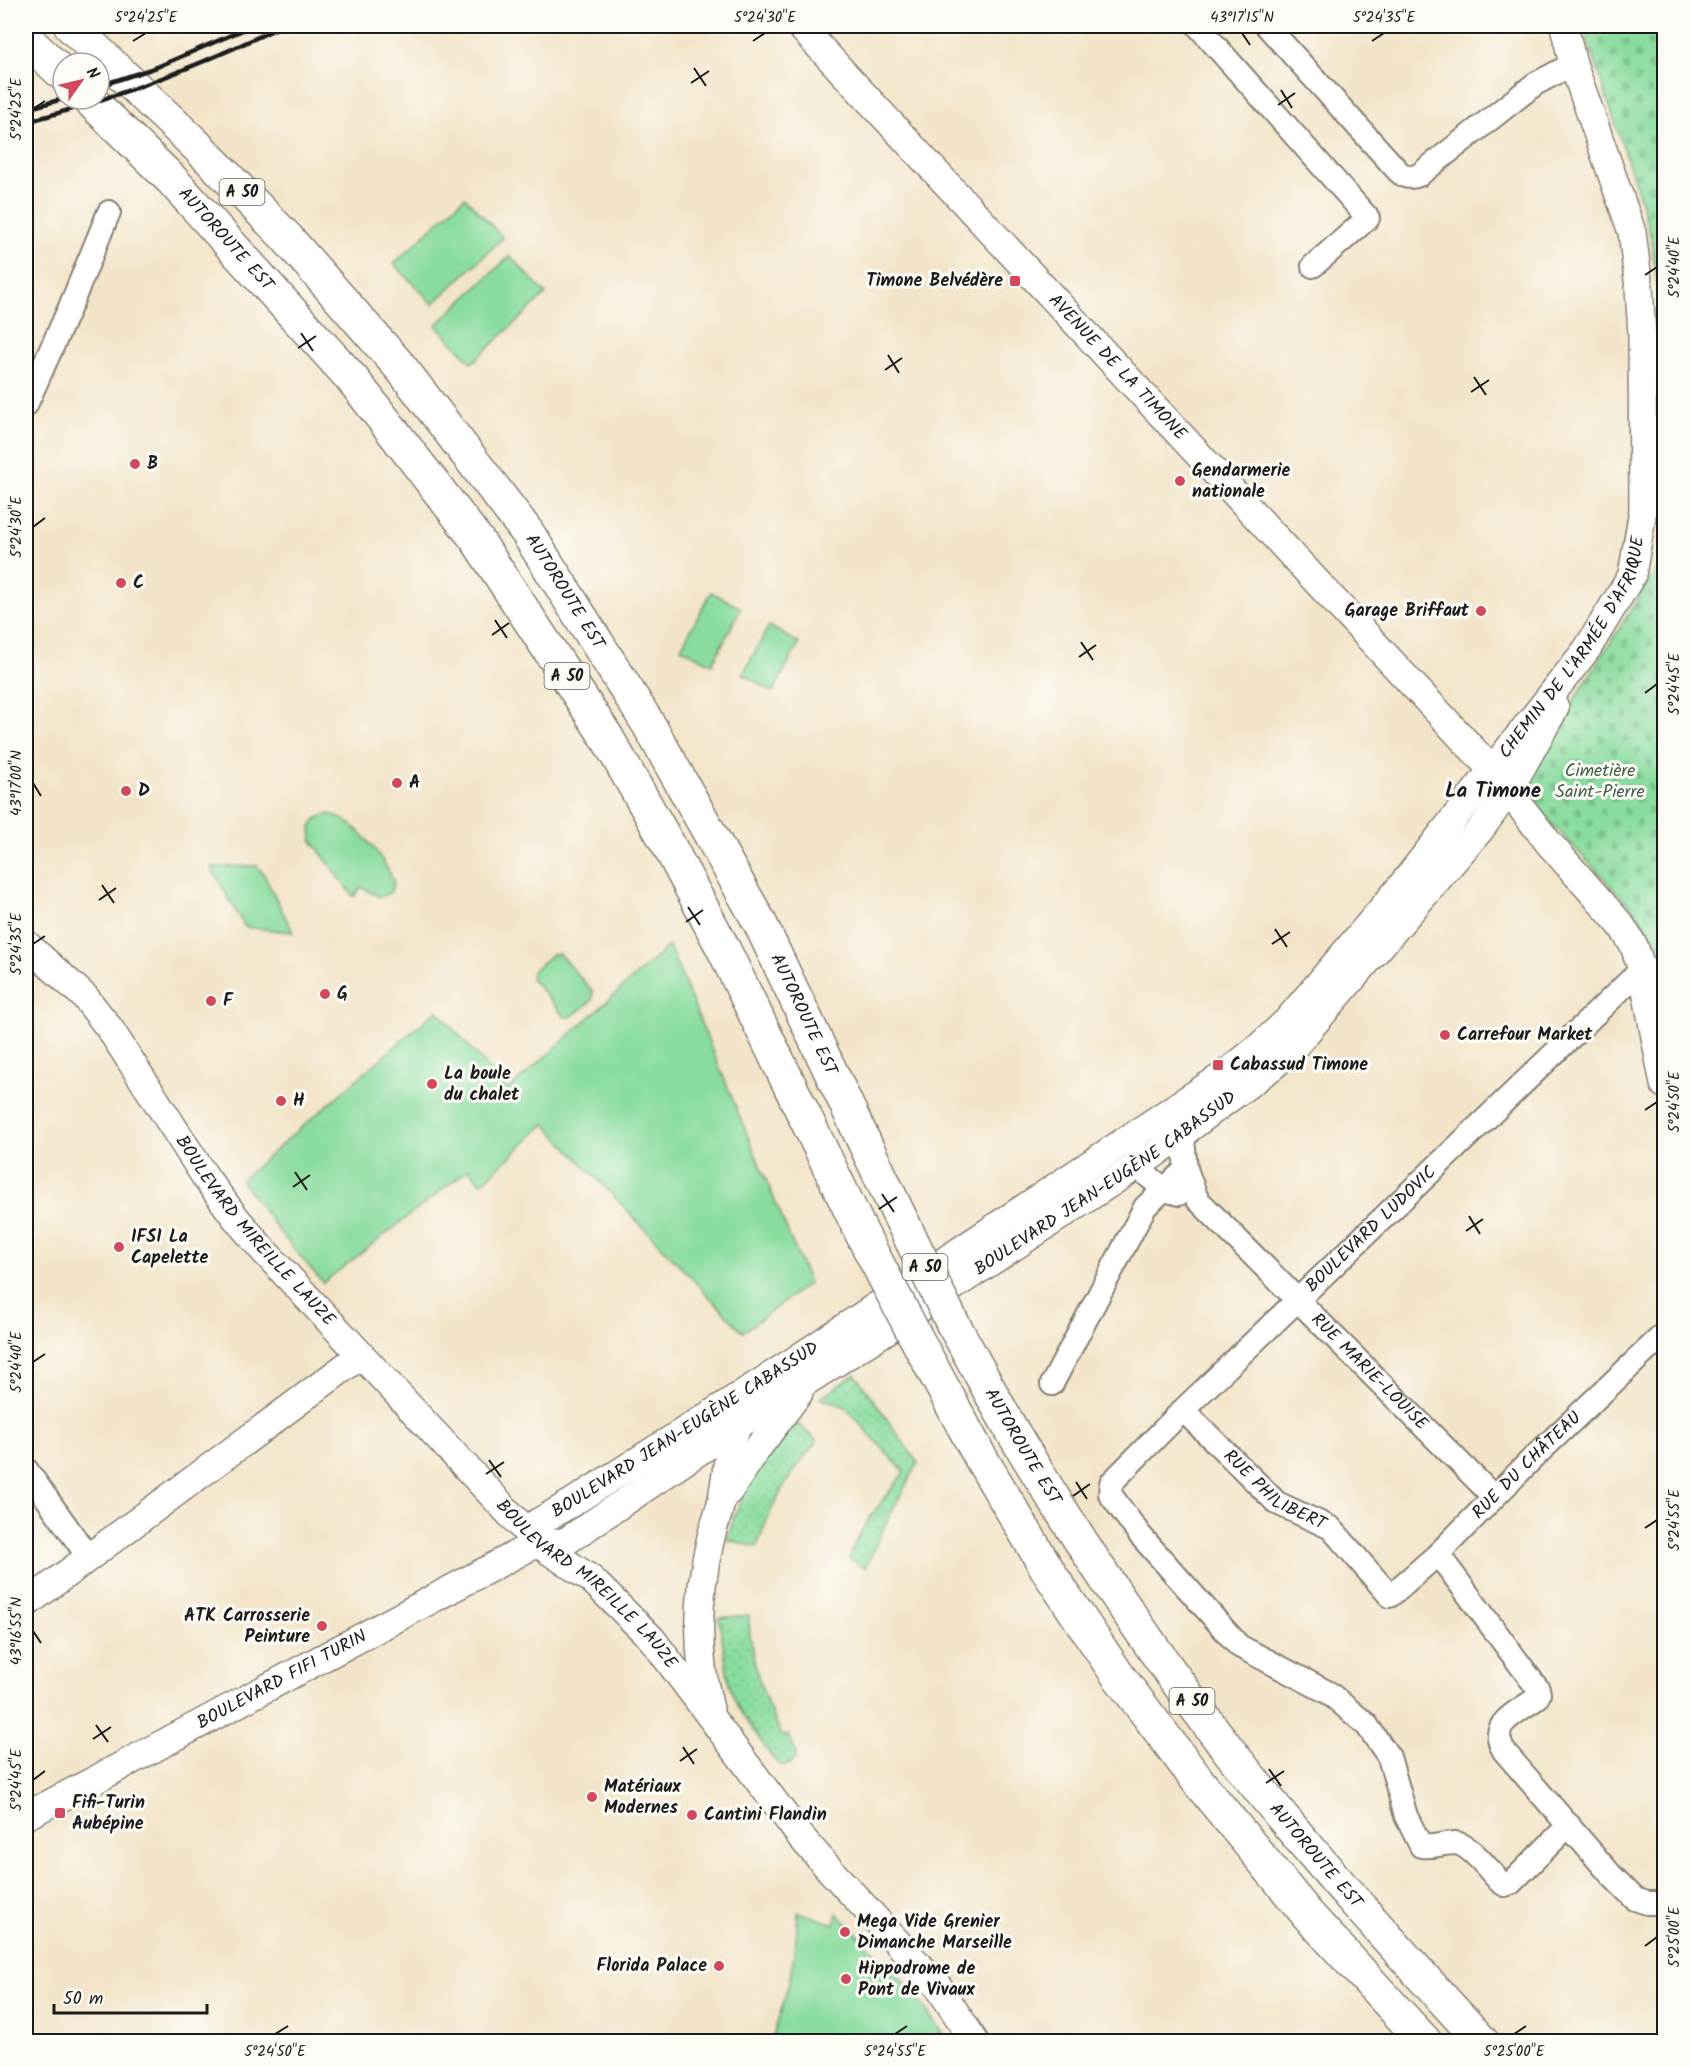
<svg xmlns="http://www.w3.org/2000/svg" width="1690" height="2067" viewBox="0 0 1690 2067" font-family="Kalam,sans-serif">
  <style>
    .green { fill: #89dc9e; stroke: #527c5d; stroke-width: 1.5 }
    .cemetery { fill: url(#cemetery-stones); stroke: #527c5d; stroke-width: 1.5 }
    .garden { fill: url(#garden-dots); stroke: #527c5d; stroke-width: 1.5 }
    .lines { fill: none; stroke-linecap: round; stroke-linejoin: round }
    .minor-casing { stroke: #878072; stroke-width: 26 }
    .tertiary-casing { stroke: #878072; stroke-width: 30 }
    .motorway-casing { stroke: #878072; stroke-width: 36 }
    .minor { stroke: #fff; stroke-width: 22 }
    .tertiary { stroke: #fff; stroke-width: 27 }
    .motorway { stroke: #fff; stroke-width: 33 }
    .rail { stroke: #1c1c1c; stroke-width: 4.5 }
    .motorway-bridge-casing { stroke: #878072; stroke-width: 36; stroke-linecap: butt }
    .motorway-bridge { stroke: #fff; stroke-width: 33 }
    .ticks { fill: none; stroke: #1c1c1c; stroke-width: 2 }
    .poi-dot { fill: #d1495b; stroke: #fdfcf7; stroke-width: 2 }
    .labels { text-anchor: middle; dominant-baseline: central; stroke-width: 6; stroke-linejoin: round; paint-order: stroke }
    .shield { fill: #fdfcf7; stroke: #605f5e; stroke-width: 1.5 }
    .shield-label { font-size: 16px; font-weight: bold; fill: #1c1c1c }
    .street-label { font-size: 18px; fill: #1c1c1c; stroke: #fdfcf7 }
    .poi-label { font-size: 18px; font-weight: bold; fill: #1c1c1c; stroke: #fdfcf7; text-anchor: start }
    .park-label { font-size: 18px; fill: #425f4a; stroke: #fdfcf7 }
    .quarter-label { font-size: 21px; font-weight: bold; fill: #1c1c1c; stroke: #fdfcf7 }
    .neatline { fill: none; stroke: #1c1c1c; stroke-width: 2 }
    .ticks-label { font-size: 15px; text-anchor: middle; fill: #1c1c1c }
  </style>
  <defs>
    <pattern id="cemetery-stones" width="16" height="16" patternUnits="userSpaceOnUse" patternTransform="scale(1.5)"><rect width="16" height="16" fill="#89dc9e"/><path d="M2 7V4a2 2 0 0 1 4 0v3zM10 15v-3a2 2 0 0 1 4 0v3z" fill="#76bc88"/></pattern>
    <pattern id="garden-dots" width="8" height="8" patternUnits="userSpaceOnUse" patternTransform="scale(1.5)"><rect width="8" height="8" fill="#89dc9e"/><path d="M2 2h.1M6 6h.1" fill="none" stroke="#76bc88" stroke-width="1.8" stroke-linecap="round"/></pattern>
  </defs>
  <rect width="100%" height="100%" fill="#fdfcf7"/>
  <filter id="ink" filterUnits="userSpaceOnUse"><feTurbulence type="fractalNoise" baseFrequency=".0167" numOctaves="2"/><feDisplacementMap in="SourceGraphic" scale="12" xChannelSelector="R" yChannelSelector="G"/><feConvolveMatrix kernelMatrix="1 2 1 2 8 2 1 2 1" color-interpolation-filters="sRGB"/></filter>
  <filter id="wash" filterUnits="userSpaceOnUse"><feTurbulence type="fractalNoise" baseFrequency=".008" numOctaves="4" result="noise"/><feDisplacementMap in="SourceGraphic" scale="24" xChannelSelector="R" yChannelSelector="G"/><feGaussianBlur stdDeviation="1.35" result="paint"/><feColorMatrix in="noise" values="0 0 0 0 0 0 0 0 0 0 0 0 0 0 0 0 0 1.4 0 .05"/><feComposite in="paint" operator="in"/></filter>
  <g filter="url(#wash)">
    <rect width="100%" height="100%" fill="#f2e4c8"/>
    <!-- green -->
    <g class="green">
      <path d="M465,197L503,238L433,304L394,264Z"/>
      <path d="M510,256L546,294L472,363L436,325Z"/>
      <path d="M711,592L741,608L712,664L681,648Z"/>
      <path d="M769,626L799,643L773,692L743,674Z"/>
      <path d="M330,814C357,821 383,857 394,882L390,893L379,897L361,887L354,897L312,841L311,827L317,818Z"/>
      <path d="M257,866L264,875L293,932L245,927L211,867Z"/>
      <path d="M669,946L809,1283L743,1332L545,1124L481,1184L469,1169L323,1283L282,1235L241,1180L437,1010L508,1090Z"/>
      <path d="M552,954H559L593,992L592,1000L571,1017H565L531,978L532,972Z"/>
      <path d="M798,1912L834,1924L837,1913L905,1983L923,2005L947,2041H771C787,1996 796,1961 798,1912Z"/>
    </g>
    <!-- cemetery -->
    <g class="cemetery">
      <path d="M1583,26H1664V545L1661,319L1651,239L1642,204Z"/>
      <path d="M1664,552V995L1653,939L1636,912L1531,802L1525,778L1658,567Z"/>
    </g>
    <!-- garden -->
    <g class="garden">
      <path d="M855,1374L918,1463L892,1511L865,1568L849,1558C860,1525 884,1500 904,1472L844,1406L820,1398Z"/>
      <path d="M794,1423L799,1425L817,1441C789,1474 770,1506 757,1547L727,1540L735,1514L747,1488L788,1426Z"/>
      <path d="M749,1615C749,1659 763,1699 783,1737L788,1735L796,1753L795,1759L788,1765H780L774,1760L738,1708L729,1684L719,1618Z"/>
    </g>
  </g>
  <g filter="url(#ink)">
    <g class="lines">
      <defs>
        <g id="minor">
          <path d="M1198,26L1368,218L1313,266"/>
          <path d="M1267,26L1398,171C1404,177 1410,179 1419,175L1535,84L1573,64"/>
          <path d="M26,405L70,307L109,212"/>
          <path id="s1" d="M1192,1127L1183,1140L1186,1169L1197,1199L1494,1497"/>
          <path d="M1138,1149L1136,1166L1165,1190L1179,1194"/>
          <path d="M1052,1384L1145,1207L1186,1169"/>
          <path id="s2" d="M1183,1410L1277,1503L1331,1528L1390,1596L1438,1554L1533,1458L1664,1334"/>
          <path d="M26,1469L89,1558"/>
          <path d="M1438,1554L1538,1689L1539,1694L1537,1698C1517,1713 1487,1723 1504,1751L1612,1876L1635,1899L1647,1903H1664"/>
          <path id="s3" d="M1569,1825L1511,1883L1505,1885L1499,1881C1489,1870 1470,1844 1455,1843C1443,1843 1434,1848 1421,1846L1406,1816L1389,1757L1366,1724L1329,1693L1239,1646L1140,1535L1110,1494L1111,1483L1183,1410L1642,969"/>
        </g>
        <g id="tertiary">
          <path id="s4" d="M800,26C1020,265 1244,501 1464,740L1493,771L1548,842L1621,925L1634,946L1642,969L1664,1084"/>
          <path id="s5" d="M26,944L85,997L110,1029L206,1178L235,1217L263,1250L537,1543L591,1579L652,1639L801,1837L831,1871L938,1986L975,2042"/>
          <path d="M729,1491L757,1449L799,1393"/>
          <path id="s6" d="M525,1530L573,1502L791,1363L1224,1075L1258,1048L1287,1021L1398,890L1587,649L1632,575L1643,510L1642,334L1639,288L1632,232L1573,64L1564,26"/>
          <path d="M26,1604L361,1355"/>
          <path d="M710,1709C695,1652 697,1594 711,1537C714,1524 720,1511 722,1498C727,1473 728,1440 742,1418"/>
          <path id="s7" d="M26,1816L95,1780L537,1543L565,1542L738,1425L887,1330L1156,1153L1273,1066L1293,1048L1480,830L1509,790L1555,708"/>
        </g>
        <g id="motorway">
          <path id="s8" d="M71,26L196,145L286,237L402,369L527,532L649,725L760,923L897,1211"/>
          <path d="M26,39L63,74"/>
          <path id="s9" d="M89,99L171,179L353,380L477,540L606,736L668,844L724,950L864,1238"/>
          <path id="s10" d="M953,1324C975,1362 994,1401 1017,1439C1084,1550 1157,1659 1237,1761C1314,1859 1398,1950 1482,2042"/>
          <path d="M922,1349L979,1455L1052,1577L1117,1674L1201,1785L1308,1915L1425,2042"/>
        </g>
      </defs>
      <!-- minor casing -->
      <use href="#minor" class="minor-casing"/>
      <!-- tertiary casing -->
      <use href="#tertiary" class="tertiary-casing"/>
      <!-- motorway casing -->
      <use href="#motorway" class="motorway-casing"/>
      <!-- minor -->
      <use href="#minor" class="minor"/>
      <!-- tertiary -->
      <use href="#tertiary" class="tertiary"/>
      <!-- motorway -->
      <use href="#motorway" class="motorway"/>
      <!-- rail -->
      <g class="rail">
        <path d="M99,86L157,67L252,26"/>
        <path d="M26,109L63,99"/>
        <path d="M26,122C113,99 200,66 281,26"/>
      </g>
      <defs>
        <g id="motorway-bridge">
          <path d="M897,1211L953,1324"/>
          <path d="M864,1238L922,1349"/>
        </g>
      </defs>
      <!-- motorway-bridge casing -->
      <use href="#motorway-bridge" class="motorway-bridge-casing"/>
      <!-- motorway-bridge -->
      <use href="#motorway-bridge" class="motorway-bridge"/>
    </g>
  </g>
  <!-- ticks -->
  <path class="ticks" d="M1242,33L1250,45M133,41L146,33M753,41L765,33M1372,41L1384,33M694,68L706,86M691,83L709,71M1281,90L1292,108M1278,105L1295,93M33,109L45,101M1645,275L1657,267M301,333L313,351M298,348L316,336M888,355L899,373M885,370L902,358M1474,377L1486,395M1471,392L1489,380M33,527L45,518M495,620L507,638M492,635L509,623M1081,642L1093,660M1079,657L1096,645M1645,693L1657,684M33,783L41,796M102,885L114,903M99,900L116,888M688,907L700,925M686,922L703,910M1275,929L1287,947M33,944L45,936M1272,944L1290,932M1645,1110L1657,1102M295,1172L307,1190M293,1187L310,1175M882,1194L894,1212M879,1209L897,1197M1469,1216L1480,1234M1466,1231L1483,1219M33,1362L45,1354M489,1460L501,1477M486,1474L504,1462M1076,1482L1087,1499M1073,1496L1090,1484M1645,1528L1657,1520M33,1631L41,1643M96,1725L108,1742M93,1739L111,1727M683,1747L694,1764M680,1761L697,1749M1269,1769L1281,1786M33,1780L45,1771M1266,1783L1284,1771M1645,1946L1657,1937M275,2034L288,2026M895,2034L907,2026M1514,2034L1526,2026"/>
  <!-- markers -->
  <g class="poi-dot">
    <rect x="1009" y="275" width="12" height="12" rx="3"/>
    <circle cx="135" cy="464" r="6"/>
    <circle cx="1180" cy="481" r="6"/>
    <circle cx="121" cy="583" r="6"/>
    <circle cx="1481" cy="611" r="6"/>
    <circle cx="397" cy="783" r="6"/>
    <circle cx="126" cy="791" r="6"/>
    <circle cx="325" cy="994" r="6"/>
    <circle cx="211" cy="1001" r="6"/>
    <circle cx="1445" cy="1035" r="6"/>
    <rect x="1212" y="1059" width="12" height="12" rx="3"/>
    <circle cx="432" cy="1084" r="6"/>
    <circle cx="281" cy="1101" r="6"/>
    <circle cx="119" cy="1247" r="6"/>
    <circle cx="322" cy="1626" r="6"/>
    <circle cx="592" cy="1797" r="6"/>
    <rect x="54" y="1807" width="12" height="12" rx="3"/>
    <circle cx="692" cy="1815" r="6"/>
    <circle cx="845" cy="1932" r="6"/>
    <circle cx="719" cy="1966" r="6"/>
    <circle cx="846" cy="1979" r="6"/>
  </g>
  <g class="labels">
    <!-- shield labels -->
    <g class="shield">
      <rect x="219.5" y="179" width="45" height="26" rx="4.5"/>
      <rect x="544.5" y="663" width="45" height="26" rx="4.5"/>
      <rect x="902.5" y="1254" width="45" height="26" rx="4.5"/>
      <rect x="1169.5" y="1688" width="45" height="26" rx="4.5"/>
    </g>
    <g class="shield-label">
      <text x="242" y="192">A 50</text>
      <text x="567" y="676">A 50</text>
      <text x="925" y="1267">A 50</text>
      <text x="1192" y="1701">A 50</text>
    </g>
    <!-- street labels -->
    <g class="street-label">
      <text stroke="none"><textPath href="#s9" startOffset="196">AUTOROUTE EST</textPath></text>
      <text stroke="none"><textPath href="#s4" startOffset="466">AVENUE DE LA TIMONE</textPath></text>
      <text stroke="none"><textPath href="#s8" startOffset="753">AUTOROUTE EST</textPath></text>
      <text stroke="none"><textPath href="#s6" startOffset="1390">CHEMIN DE L'ARMÉE D'AFRIQUE</textPath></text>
      <text stroke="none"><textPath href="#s8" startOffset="1239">AUTOROUTE EST</textPath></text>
      <text stroke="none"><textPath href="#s7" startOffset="1256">BOULEVARD JEAN-EUGÈNE CABASSUD</textPath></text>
      <text stroke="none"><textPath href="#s5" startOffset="369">BOULEVARD MIREILLE LAUZE</textPath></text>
      <text stroke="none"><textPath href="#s3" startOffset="1048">BOULEVARD LUDOVIC</textPath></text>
      <text stroke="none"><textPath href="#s1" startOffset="321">RUE MARIE-LOUISE</textPath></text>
      <text stroke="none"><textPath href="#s6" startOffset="189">BOULEVARD JEAN-EUGÈNE CABASSUD</textPath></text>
      <text stroke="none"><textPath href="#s10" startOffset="141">AUTOROUTE EST</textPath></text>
      <text stroke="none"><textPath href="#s2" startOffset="471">RUE DU CHÂTEAU</textPath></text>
      <text stroke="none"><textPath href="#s2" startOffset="123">RUE PHILIBERT</textPath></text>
      <text stroke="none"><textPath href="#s5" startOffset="855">BOULEVARD MIREILLE LAUZE</textPath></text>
      <text stroke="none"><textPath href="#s7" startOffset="290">BOULEVARD FIFI TURIN</textPath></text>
      <text stroke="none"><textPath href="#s10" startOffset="645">AUTOROUTE EST</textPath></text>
    </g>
    <!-- poi labels -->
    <g class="poi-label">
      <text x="1003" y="281" text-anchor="end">Timone Belvédère</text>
      <text x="147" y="464">B</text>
      <text x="1192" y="471">Gendarmerie<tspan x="1192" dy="21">nationale</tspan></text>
      <text x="133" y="583">C</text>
      <text x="1469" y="611" text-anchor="end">Garage Briffaut</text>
      <text x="409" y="783">A</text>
      <text x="138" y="791">D</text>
      <text x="337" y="994">G</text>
      <text x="223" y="1001">F</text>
      <text x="1457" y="1035">Carrefour Market</text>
      <text x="1230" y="1065">Cabassud Timone</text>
      <text x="444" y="1074">La boule<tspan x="444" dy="21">du chalet</tspan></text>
      <text x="293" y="1101">H</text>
      <text x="131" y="1237">IFSI La<tspan x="131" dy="21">Capelette</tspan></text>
      <text x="310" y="1616" text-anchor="end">ATK Carrosserie<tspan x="310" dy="21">Peinture</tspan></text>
      <text x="604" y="1787">Matériaux<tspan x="604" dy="21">Modernes</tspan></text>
      <text x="72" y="1803">Fifi-Turin<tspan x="72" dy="21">Aubépine</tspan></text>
      <text x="704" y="1815">Cantini Flandin</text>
      <text x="857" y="1922">Mega Vide Grenier<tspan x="857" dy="21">Dimanche Marseille</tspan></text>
      <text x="707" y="1966" text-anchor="end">Florida Palace</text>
      <text x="858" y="1969">Hippodrome de<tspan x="858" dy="21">Pont de Vivaux</tspan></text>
    </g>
    <!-- park labels -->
    <g class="park-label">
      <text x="1600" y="771">Cimetière<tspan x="1600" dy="21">Saint-Pierre</tspan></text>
    </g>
    <!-- quarter labels -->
    <g class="quarter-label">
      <text x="1493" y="791">La Timone</text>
    </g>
  </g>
  <!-- margin -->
  <rect width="1690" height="2067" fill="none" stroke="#fdfcf7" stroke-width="66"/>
  <!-- north arrow -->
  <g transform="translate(81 81) rotate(56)"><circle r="28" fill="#fdfcf7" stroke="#a3a29f" stroke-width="1.5"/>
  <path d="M0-4.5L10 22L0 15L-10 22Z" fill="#d1495b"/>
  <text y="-9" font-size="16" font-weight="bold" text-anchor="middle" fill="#1c1c1c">N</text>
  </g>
  <!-- scale -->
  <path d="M54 2004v9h153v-9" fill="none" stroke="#1c1c1c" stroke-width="3"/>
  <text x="63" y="2004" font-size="18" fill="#1c1c1c" stroke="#fdfcf7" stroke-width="4.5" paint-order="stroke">50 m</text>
  <rect x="33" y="33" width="1624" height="2001" class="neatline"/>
  <g class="ticks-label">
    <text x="146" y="22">5°24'25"E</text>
    <text x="765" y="22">5°24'30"E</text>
    <text x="1242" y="22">43°17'15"N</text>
    <text x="1384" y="22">5°24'35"E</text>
    <text transform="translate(16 109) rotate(-90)" y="5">5°24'25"E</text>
    <text transform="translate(1674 267) rotate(-90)" y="5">5°24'40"E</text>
    <text transform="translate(16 527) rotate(-90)" y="5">5°24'30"E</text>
    <text transform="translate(1674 684) rotate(-90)" y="5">5°24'45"E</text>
    <text transform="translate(16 783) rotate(-90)" y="5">43°17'00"N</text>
    <text transform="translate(16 944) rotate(-90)" y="5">5°24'35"E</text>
    <text transform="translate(1674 1102) rotate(-90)" y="5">5°24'50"E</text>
    <text transform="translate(16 1362) rotate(-90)" y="5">5°24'40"E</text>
    <text transform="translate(1674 1520) rotate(-90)" y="5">5°24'55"E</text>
    <text transform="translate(16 1631) rotate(-90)" y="5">43°16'55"N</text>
    <text transform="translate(16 1780) rotate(-90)" y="5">5°24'45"E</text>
    <text transform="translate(1674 1937) rotate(-90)" y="5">5°25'00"E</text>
    <text x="275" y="2056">5°24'50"E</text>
    <text x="895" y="2056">5°24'55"E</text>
    <text x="1514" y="2056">5°25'00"E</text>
  </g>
</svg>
